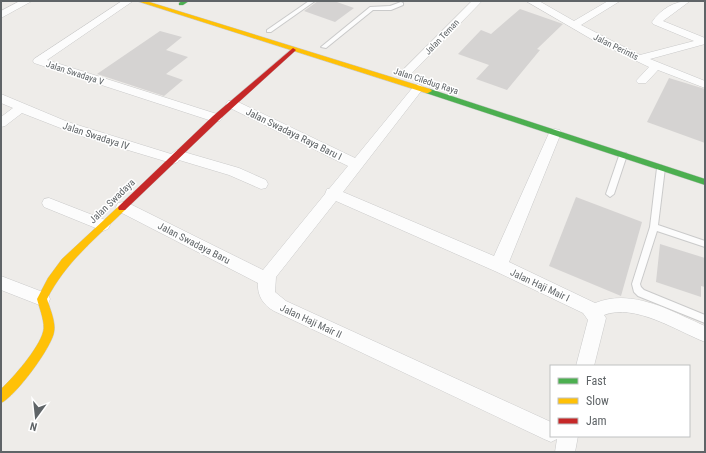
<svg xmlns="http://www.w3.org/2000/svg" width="706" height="453" viewBox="0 0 706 453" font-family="'Roboto Condensed',sans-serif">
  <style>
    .building { fill: #d5d3d2 }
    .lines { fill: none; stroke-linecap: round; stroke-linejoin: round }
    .lane-casing { stroke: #cacaca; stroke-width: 2 }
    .street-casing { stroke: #cacaca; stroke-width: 1 }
    .fast-casing { stroke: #c8c9c8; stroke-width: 1 }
    .slow-casing { stroke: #c8c9c8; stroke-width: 1 }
    .jam-casing { stroke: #c8c9c8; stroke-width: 1 }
    .lane { fill: #fcfcfc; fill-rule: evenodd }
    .street { fill: #fcfcfc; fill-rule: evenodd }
    .fast { fill: #4caf50; fill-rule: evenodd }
    .slow { fill: #ffc107; fill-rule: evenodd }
    .jam { fill: #c62828; fill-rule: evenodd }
    .labels { text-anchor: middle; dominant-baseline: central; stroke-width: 3; stroke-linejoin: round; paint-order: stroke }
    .far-street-label { font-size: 9px; fill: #5f6467; stroke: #fff }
    .street-label { font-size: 10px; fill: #5f6467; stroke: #fff }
  </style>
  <rect width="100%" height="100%" fill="#eeece9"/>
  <!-- building -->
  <g class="building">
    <path d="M318,1H334L354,8L335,22L304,11Z"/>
    <path d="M520,9L563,24L537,49L540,50L507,90L476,79L489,65L458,54L481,30L491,34Z"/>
    <path d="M160,31L182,37L166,50L188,57L166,74L183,80L164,96L97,74Z"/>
    <path d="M669,78L705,89V143L647,122Z"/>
    <path d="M576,197L642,222L621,296L549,266Z"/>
    <path d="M660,244L705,258V287L701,286V297L656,282Z"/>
  </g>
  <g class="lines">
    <defs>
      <g id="lane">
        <path d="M309,1H315L271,32H267V30Z"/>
        <path d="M401,2L403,3V5L391,10H373L326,48L321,47L370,7L390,6Z"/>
        <path d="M620,153H626L627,155L614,194L610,197L606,194Z"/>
        <path d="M661,165L665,168L658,225L705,241V247L657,231L640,284L641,287L644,290L705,315V323L638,296L634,292L632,284L650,227L657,168Z"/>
      </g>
      <g id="street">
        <path d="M20,1H32L1,18V11Z"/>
        <path d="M122,1H133L47,60L220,115L222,118L220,121H212L34,63L33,61L34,59Z"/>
        <path d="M472,1H482L411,74H403L401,72Z"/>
        <path d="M526,1H539L574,21L608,1H620L581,25L640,55L694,41L653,24L652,22C661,9 674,1 690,1L663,21L705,38V44L650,59L705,81V88L658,70L646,83H638L636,81L649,67L593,40Z"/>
        <path d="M418,84L422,86L424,88L422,90L343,192L494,256L549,133L550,130L555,129L560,130L561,133L509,262L595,303C633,288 670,311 705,326V342C677,331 635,303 604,315L606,318L594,366H576L588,320L583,313L497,272L336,201L276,277L275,292L286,301L551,422V436H578L575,452H555L557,439L551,442L544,439L274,311C263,305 257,295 258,283L118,211L116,207L118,203L123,202L128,203L263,270L325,194L327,189H329L348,166L228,107L226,104L228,101H236L355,158L414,86Z"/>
        <path d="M1,94L68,122L171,154L177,150L239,168L266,180L268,184L266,188L261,189L229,175L179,160L178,162L173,164L168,162L81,136L22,113L5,126L1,127V117L13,108L1,103Z"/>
        <path d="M49,198L108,221L110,225L108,229L103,231L44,207L42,203L44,199Z"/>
        <path d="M1,276L48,294L50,299L48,304L42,306L1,290Z"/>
      </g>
      <g id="fast">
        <path d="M182,1H189L183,5H179V3Z"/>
        <path d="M426,89H430L705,179V185L426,93Z"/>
      </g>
      <g id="slow">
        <path d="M137,1H146L430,89L432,91L428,93H426Z"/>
        <path d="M122,205L126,208L125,210C96,238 65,263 47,299C50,309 56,322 54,332C52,347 15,397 1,403V389C13,378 39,348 43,332C46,324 39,307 37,299L48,278L62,259L119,206Z"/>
      </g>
      <path id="jam" d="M293,48L296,50L295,51L219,120L125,210H119L118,208L119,206L213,116Z"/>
    </defs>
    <!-- lane casing -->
    <use href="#lane" class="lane-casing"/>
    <!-- street casing -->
    <use href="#street" class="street-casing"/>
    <!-- fast casing -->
    <use href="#fast" class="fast-casing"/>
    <!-- slow casing -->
    <use href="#slow" class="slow-casing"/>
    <!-- jam casing -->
    <use href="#jam" class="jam-casing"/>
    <!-- lane -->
    <use href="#lane" class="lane"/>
    <!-- street -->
    <use href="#street" class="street"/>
    <!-- fast -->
    <use href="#fast" class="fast"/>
    <!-- slow -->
    <use href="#slow" class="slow"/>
    <!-- jam -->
    <use href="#jam" class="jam"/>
  </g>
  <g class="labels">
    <!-- far-street labels -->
    <g class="far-street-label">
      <text transform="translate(442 37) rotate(-46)">Jalan Teman</text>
      <text transform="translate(616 47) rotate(26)">Jalan Perintis</text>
      <text transform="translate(75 73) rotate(18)">Jalan Swadaya V</text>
      <text transform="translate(426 81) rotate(18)">Jalan Ciledug Raya</text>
    </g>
    <!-- street labels -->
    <g class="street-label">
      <text transform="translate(294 134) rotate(26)">Jalan Swadaya Raya Baru I</text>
      <text transform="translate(96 136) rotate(18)">Jalan Swadaya IV</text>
      <text transform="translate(112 201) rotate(-44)">Jalan Swadaya</text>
      <text transform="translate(194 243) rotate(27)">Jalan Swadaya Baru</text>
      <text transform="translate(540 285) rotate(25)">Jalan Haji Mair I</text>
      <text transform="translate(311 321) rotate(25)">Jalan Haji Mair II</text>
    </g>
  </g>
  <!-- border -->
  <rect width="706" height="453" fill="none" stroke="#5f6467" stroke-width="4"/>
  <!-- legend -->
  <rect x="550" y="365" width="140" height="72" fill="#ffffff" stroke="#bfc1c2"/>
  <rect x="558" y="378" width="20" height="6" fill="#4caf50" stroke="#bfc1c2"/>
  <text x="586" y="385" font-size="12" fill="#5f6467">Fast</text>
  <rect x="558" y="398" width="20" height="6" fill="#ffc107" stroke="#bfc1c2"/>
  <text x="586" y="405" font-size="12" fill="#5f6467">Slow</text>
  <rect x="558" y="418" width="20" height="6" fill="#c62828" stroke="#bfc1c2"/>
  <text x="586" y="425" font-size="12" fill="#5f6467">Jam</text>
  <!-- north arrow -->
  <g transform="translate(36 417) rotate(195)" stroke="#ffffff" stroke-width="3" paint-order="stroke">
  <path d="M0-3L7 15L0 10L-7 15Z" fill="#5f6467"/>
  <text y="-6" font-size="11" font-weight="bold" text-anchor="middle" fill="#5f6467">N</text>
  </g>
</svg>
